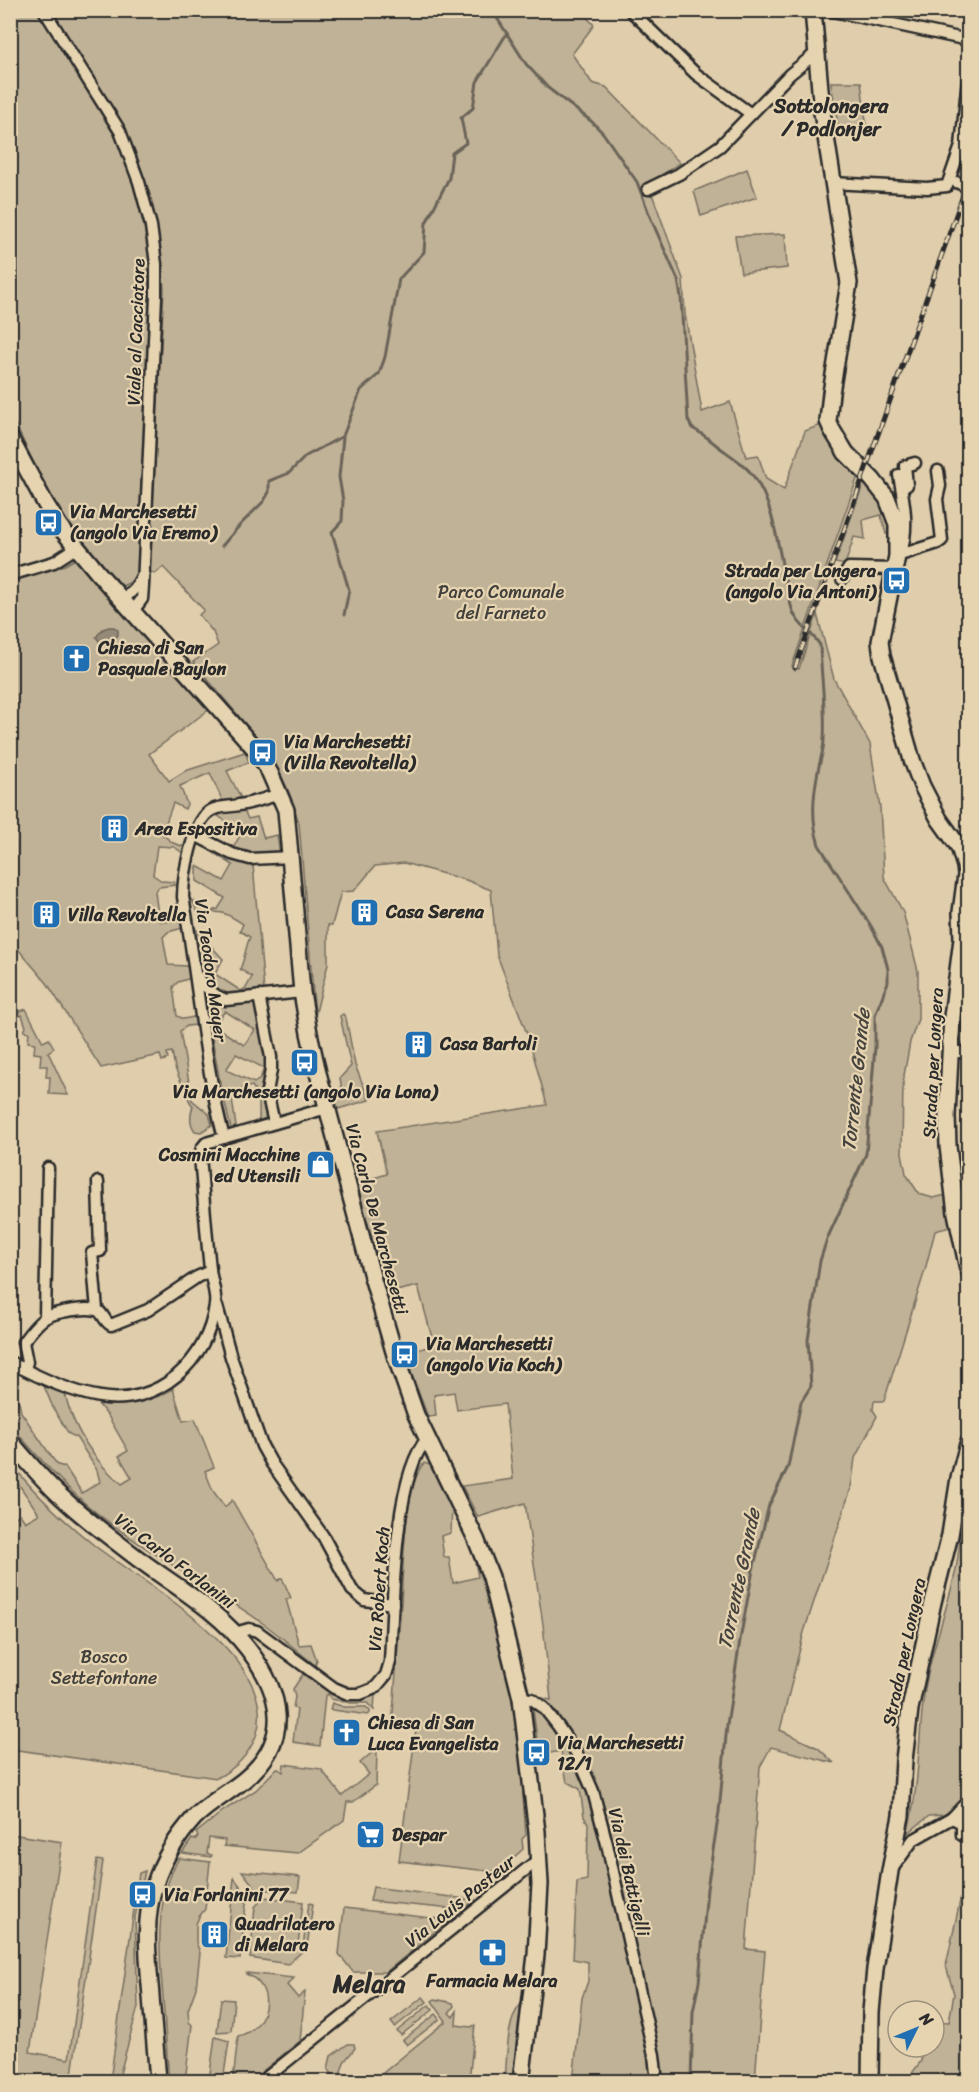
<svg xmlns="http://www.w3.org/2000/svg" width="979" height="2092" viewBox="0 0 979 2092" font-family="Sriracha,sans-serif">
  <style>
    .green { fill: #c0b296; stroke: #766e60; stroke-width: 1.5; fill-rule: evenodd }
    .water { fill: #958a78; stroke: #6b6459; stroke-width: 1.5 }
    .lines { fill: none; stroke-linecap: round; stroke-linejoin: round }
    .stream { stroke: #6b6459; stroke-width: 3 }
    .street-casing { stroke: #2b2b2b; stroke-width: 15 }
    .secondary-casing { stroke: #2b2b2b; stroke-width: 20 }
    .street { stroke: #e6d4b1; stroke-width: 10 }
    .secondary { stroke: #e6d4b1; stroke-width: 15 }
    .rail-casing { stroke: #2b2b2b; stroke-width: 5 }
    .rail { stroke: #e6d4b1; stroke-width: 3; stroke-dasharray: 9; stroke-linecap: butt }
    .street-bridge-casing { stroke: #2b2b2b; stroke-width: 15; stroke-linecap: butt }
    .street-bridge { stroke: #e6d4b1; stroke-width: 10 }
    .labels { text-anchor: middle; dominant-baseline: central; stroke-width: 4.5; stroke-linejoin: round; paint-order: stroke }
    .street-label { font-size: 18px; fill: #2b2b2b; stroke: #e6d4b1 }
    .poi-label { font-size: 18px; font-weight: bold; fill: #2b2b2b; stroke: #e6d4b1; text-anchor: start }
    .park-label { font-size: 18px; fill: #413f3b; stroke: #e6d4b1 }
    .neighbourhood-label { font-size: 20px; font-weight: bold; fill: #2b2b2b; stroke: #e6d4b1 }
    .water-label { font-size: 20px; font-style: italic; fill: #46433e; stroke: #e6d4b1 }
    .district-label { font-size: 24px; font-weight: bold; fill: #2b2b2b; stroke: #e6d4b1 }
  </style>
  <rect width="100%" height="100%" fill="#dfcdac"/>
  <filter id="ink" filterUnits="userSpaceOnUse"><feTurbulence type="fractalNoise" baseFrequency=".0167" numOctaves="2"/><feDisplacementMap in="SourceGraphic" scale="12" xChannelSelector="R" yChannelSelector="G"/><feConvolveMatrix kernelMatrix="1 2 1 2 8 2 1 2 1" color-interpolation-filters="sRGB"/></filter>
  <g filter="url(#ink)">
    <!-- green -->
    <g class="green">
      <path d="M10,11H36L47,24L119,143L140,205L149,253V306L138,568C136,578 131,584 121,586L116,583L71,531L53,504L11,415Z"/>
      <path d="M50,11H581L594,25L572,54L592,83L606,87L680,163L652,181V194L683,279L685,314L702,412L730,402L746,457L758,455L766,479L784,490L805,431L821,425L840,454L859,473L792,666L799,669L817,614L834,679L870,744L880,807L884,877L903,912L918,971V1019L910,1042L903,1081L902,1153L906,1174L919,1194L933,1198L947,1195L954,1226L935,1231L925,1270L884,1401H874L873,1410L877,1416L855,1458L851,1488L804,1632L780,1730L818,1748L834,1763L771,1747L760,1767L746,1949L765,1951L755,2080L661,2081L597,1788L576,1744L542,1698L551,1700L543,1624L525,1503L478,1517L462,1486L513,1479L505,1404L457,1410L454,1392L434,1395L436,1416L428,1417L404,1354L434,1345L418,1286L387,1293L357,1183L387,1174L377,1131L547,1105L529,1039L497,955L491,890L466,880L404,863L375,866L354,891L341,892L332,925H328V964L315,1016L299,823L288,790L270,753L193,662L218,645L213,632L199,615L204,610L163,567L155,574L149,571L164,289L159,237L151,198L136,153L123,125Z"/>
      <path d="M831,82H861L867,129L839,132Z"/>
      <path d="M747,169L757,197L701,216L694,191Z"/>
      <path d="M785,234L787,268L741,273L735,236Z"/>
      <path d="M865,479L882,500L894,531L886,534L881,515L863,520L865,539L854,537L845,565L835,563Z"/>
      <path d="M77,558L210,709L149,754L169,781L185,771L245,752L249,762L227,771L241,798L223,802L210,773L180,786L187,804L185,809L173,803L162,834L173,843L185,847L183,853L174,847L157,846L153,875L162,881L174,882L175,885L159,887L155,892L159,921L166,922L181,919L183,928L168,932L163,937L168,965L187,966L191,978L178,982L173,987L177,1016L184,1019L194,1017L196,1025L187,1026L180,1031L192,1100L209,1114L212,1125L201,1132L195,1131C189,1123 190,1116 193,1106L190,1102L175,1068L172,1052L167,1053L168,1059L162,1061L160,1055L101,1068L47,983L11,941L10,581L65,565Z"/>
      <path d="M244,810L248,819L257,817L264,838L277,835L280,854L253,855L233,848L242,832L218,816L222,813Z"/>
      <path d="M203,846L253,865L264,991L227,996L217,990L201,972L195,928L223,959L215,974L241,991L246,988L252,977L240,969C245,959 245,948 250,937L240,931L243,924C226,913 220,909 199,915L192,900L211,911L218,909L225,898L197,881V866L224,881L233,865Z"/>
      <path d="M204,992C225,1008 229,1006 255,1002L266,1065L260,1090L266,1118L259,1121C259,1107 261,1097 252,1086L231,1091L236,1127L231,1129L219,1077ZM225,1011L255,1030L244,1045L214,1026ZM236,1054L264,1068L260,1079L254,1083L226,1070Z"/>
      <path d="M962,1001H968V1043H958Z"/>
      <path d="M26,1009L43,1042L49,1039L54,1048L48,1052L68,1095L49,1094L50,1077H46L47,1066H40L41,1054L34,1053L35,1043L28,1042L29,1032L24,1031L26,1027L22,1015L12,1019L11,1015Z"/>
      <path d="M343,1014L346,1018L355,1065L369,1100L338,1109L336,1101C343,1093 342,1088 340,1078L351,1066L340,1016Z"/>
      <path d="M44,1386L65,1394C73,1428 95,1463 122,1484L132,1478L119,1456L128,1451L108,1416L99,1405C108,1400 117,1405 127,1404C143,1403 159,1397 173,1389L183,1421L195,1419L214,1467L205,1471L213,1491L225,1507L232,1500L278,1581L282,1578L291,1598L286,1599L299,1645L311,1644L317,1661L315,1665C297,1651 280,1635 261,1622C204,1582 141,1550 87,1505C59,1481 35,1453 11,1426L10,1389L19,1402L21,1412L53,1459L58,1465L65,1467L82,1493L100,1482L97,1470L76,1437L69,1434L54,1410Z"/>
      <path d="M11,1463C35,1495 64,1521 95,1546C145,1585 283,1659 256,1736C248,1756 236,1768 217,1778L11,1749V1520L20,1514L25,1522L39,1514L11,1473Z"/>
      <path d="M424,1463L433,1466L452,1504L451,1533L441,1536L444,1557H449L453,1583L478,1577L474,1556C494,1612 508,1671 517,1730C522,1764 523,1800 526,1835L522,1839L523,1849L498,1872L399,1861L416,1729L392,1727C395,1685 398,1644 401,1603C403,1572 404,1485 424,1463Z"/>
      <path d="M968,1479V1801L966,1797L944,1815L929,1816L907,1834C919,1791 918,1747 923,1703C928,1659 945,1617 955,1574C962,1543 960,1511 968,1479Z"/>
      <path d="M303,1674C326,1691 346,1708 375,1695L374,1710L367,1703H351L331,1699L328,1694L325,1696L320,1746L293,1742L297,1709L293,1708L295,1697L293,1689Z"/>
      <path d="M332,1703L344,1707H366L370,1711V1713L368,1715L333,1710L330,1709Z"/>
      <path d="M538,1708L573,1753L588,1788L599,1827L631,1972L652,2081H573L582,1998L588,1981V1962L573,1959L577,1882L587,1880L588,1823L584,1817L580,1789L567,1782L561,1751L539,1755L533,1709Z"/>
      <path d="M375,1750H377L376,1785L353,1802H347L344,1820L298,1853L224,1846L225,1840L209,1838L207,1854L212,1855L211,1857L182,1853L192,1839L195,1840L198,1836L196,1833L223,1811L256,1790L277,1768L283,1772L284,1764L321,1769L342,1796L369,1774L360,1763Z"/>
      <path d="M968,1806V2081L909,2082L910,2076L921,2061L922,2047H934V2021L949,2022L954,1994L946,1966L960,1901L968,1835V1826L961,1815Z"/>
      <path d="M11,1834L62,1842L30,2052L69,2059L97,1860L103,1861L71,2081H11Z"/>
      <path d="M179,1858L210,1862L205,1909L199,1917L196,1924V1942L200,1953L196,1988L188,2010L189,2022L192,2025L185,2081L169,2082C167,2054 165,2026 163,1998C159,1951 154,1902 179,1858Z"/>
      <path d="M145,1871L135,1917L138,2007L118,2081H110L139,1873Z"/>
      <path d="M242,1871L300,1877L298,1892L256,1889Z"/>
      <path d="M234,1878L247,1895L240,1959L226,1958Z"/>
      <path d="M373,1887L475,1900L463,1910L370,1901Z"/>
      <path d="M264,1897L303,1902L298,1945L303,1946L309,1903L313,1904L307,1947L288,1964L250,1958L255,1907Z"/>
      <path d="M344,1908L449,1920L386,1972H353L339,1954Z"/>
      <path d="M247,1973L294,1978L287,1985L298,1998L305,1992L300,2041L250,2081H233L238,2036C269,2029 277,1986 246,1974Z"/>
      <path d="M423,1997L427,2002L395,2027L391,2022Z"/>
      <path d="M221,1999L234,2000L231,2031L217,2032Z"/>
      <path d="M435,1999L453,2003L454,2006L449,2013L453,2017L457,2011L456,2025L471,2027L475,2025L469,2081L395,2082L381,2077L383,2073L446,2021L432,2001Z"/>
      <path d="M521,2004L512,2081H505C507,2059 506,2020 521,2004Z"/>
      <path d="M429,2005L433,2010L401,2035L397,2031Z"/>
      <path d="M436,2014L440,2019L407,2045L403,2040Z"/>
      <path d="M215,2037L229,2041L223,2081H209Z"/>
      <path d="M348,2044H354L355,2048L344,2062L339,2078L334,2076L328,2069L331,2056Z"/>
    </g>
    <!-- water -->
    <path class="water" d="M109,627H114L118,630V635L112,643L103,646L96,637L103,629Z"/>
    <g class="lines">
      <!-- stream -->
      <g class="stream">
        <path d="M487,10L497,18L526,64L548,88L591,121L603,133L637,182L651,219L678,280L681,297L688,420L692,428C702,433 710,440 719,447C731,456 745,464 754,477C778,510 780,570 792,609C796,624 812,632 820,645C821,677 826,708 824,739C824,750 820,760 818,771C813,797 811,820 819,845L871,926L882,947L888,969V982L875,1015V1047L866,1154L827,1239L820,1261L808,1340L811,1386L801,1402L788,1467L769,1505L753,1570L740,1640L727,1725L719,1812L707,1889L699,1982L693,2012L691,2082"/>
        <path d="M343,437L339,477L343,501L342,521L332,532L349,590L344,615"/>
        <path d="M222,546L240,525L264,501L269,492V481L289,473L306,456L343,436L361,390L379,374L385,357L399,279L424,252L426,223L449,178L452,153L466,143L461,118L473,108L477,82L507,33"/>
      </g>
      <defs>
        <g id="street">
          <path d="M44,10L120,131L139,182L151,226L156,264V296L143,586L142,599L133,611"/>
          <path d="M630,10L696,74L751,114"/>
          <path d="M828,10L968,40"/>
          <path d="M832,183L927,188L947,186L961,146L968,78"/>
          <path d="M648,189L679,174L720,146L790,74L816,53"/>
          <path d="M899,475C904,501 909,527 901,553"/>
          <path d="M907,485L905,466L915,463"/>
          <path d="M897,556L938,543L942,540L937,499L940,486L938,471"/>
          <path d="M10,575L54,562L76,548"/>
          <path d="M842,579L849,568L895,569"/>
          <path d="M123,600L136,587L142,576"/>
          <path d="M195,835L232,854L250,859L291,857"/>
          <path d="M197,976C204,986 213,996 226,1000L302,992"/>
          <path d="M956,981L968,982"/>
          <path d="M259,996L271,1057V1070L267,1092L274,1123"/>
          <path d="M950,1052H968"/>
          <path d="M224,1138C203,1059 198,977 183,897C183,877 192,820 212,810C220,806 230,807 239,805C253,803 266,798 280,794"/>
          <path d="M217,1306L231,1357L262,1446L272,1464L323,1536L352,1590L364,1600L393,1604"/>
          <path d="M97,1310L92,1253L100,1251L98,1182"/>
          <path d="M45,1318L48,1168"/>
          <path d="M10,1362C36,1376 71,1392 100,1397C158,1407 208,1361 215,1305C217,1294 211,1281 210,1269C206,1231 203,1193 200,1155L202,1148L206,1143L327,1108"/>
          <path d="M25,1369L27,1362L23,1342C29,1334 37,1323 45,1318C55,1312 84,1307 96,1310C103,1311 103,1321 111,1325L148,1310L197,1277L210,1271"/>
          <path d="M235,1633L249,1629L257,1631L334,1688L348,1694H360L375,1688L386,1675L390,1662C393,1610 393,1476 427,1439"/>
          <path d="M521,1698L532,1699L544,1708L558,1726L577,1754L593,1791L607,1844L630,1949L654,2055L657,2082"/>
          <path d="M952,1818L964,1805"/>
          <path d="M892,1869L913,1840L952,1818L962,1823V1835"/>
          <path d="M261,2082L539,1859"/>
        </g>
        <g id="secondary">
          <path d="M813,10L822,112L849,283L831,393L828,421L832,430L846,453L872,479L887,498L897,524V556L880,642L882,656L912,760L922,786L939,819L959,847L965,866L966,875L961,912L962,939L952,1017L947,1116L948,1146L956,1213L968,1269"/>
          <path d="M10,438L45,503L60,527L99,574L257,751L270,773L286,810L302,992L309,1033L318,1073L373,1280L395,1355L416,1415L476,1539L491,1577L521,1698L537,1832L540,1884L536,1955L521,2082"/>
          <path d="M10,1441C28,1462 45,1483 66,1501C89,1522 115,1541 140,1560C178,1588 219,1611 248,1649C282,1693 293,1740 244,1780C228,1793 209,1803 194,1818C177,1837 163,1859 155,1884C143,1920 148,1959 151,1996C153,2024 156,2053 158,2082"/>
          <path d="M870,2082L871,2012L875,1969L890,1871L901,1816L904,1760L910,1709L933,1602L950,1535L959,1478L968,1444"/>
        </g>
      </defs>
      <!-- street casing -->
      <use href="#street" class="street-casing"/>
      <!-- secondary casing -->
      <use href="#secondary" class="secondary-casing"/>
      <!-- street -->
      <use href="#street" class="street"/>
      <!-- secondary -->
      <use href="#secondary" class="secondary"/>
      <defs>
        <path id="rail" d="M795,668L968,181"/>
      </defs>
      <!-- rail casing -->
      <use href="#rail" class="rail-casing"/>
      <!-- rail -->
      <use href="#rail" class="rail"/>
      <defs>
        <path id="street-bridge" d="M956,182L968,187"/>
      </defs>
      <!-- street-bridge casing -->
      <use href="#street-bridge" class="street-bridge-casing"/>
      <!-- street-bridge -->
      <use href="#street-bridge" class="street-bridge"/>
    </g>
  </g>
  <!-- icons -->
  <defs>
    <symbol id="bus-square" viewBox="-11 -11 22 22"><rect x="-9" y="-9" width="18" height="18" rx="4" fill="#1f6fb2" stroke="#e6d4b1"/><path d="M-5-6H5V4H4V6H2V4H-2V6H-4V4H-5ZM-3.5-4V0h7V-4ZM-3.5 1.2v1.5H-2V1.2ZM2 1.2v1.5H3.5V1.2Z" fill="#fff"/></symbol>
    <symbol id="church-square" viewBox="-11 -11 22 22"><rect x="-9" y="-9" width="18" height="18" rx="4" fill="#1f6fb2" stroke="#e6d4b1"/><path d="M-1.2-6h2.4v3.5h3.3v2.4h-3.3V6h-2.4V-.1h-3.3v-2.4h3.3Z" fill="#fff"/></symbol>
    <symbol id="building-square" viewBox="-11 -11 22 22"><rect x="-9" y="-9" width="18" height="18" rx="4" fill="#1f6fb2" stroke="#e6d4b1"/><path d="M-4-6H4V6H1V3H-1V6H-4ZM-2.5-4.3h1.7v1.8h-1.7ZM.8-4.3h1.7v1.8H.8ZM-2.5-1h1.7V.8h-1.7ZM.8-1h1.7V.8H.8Z" fill="#fff"/></symbol>
    <symbol id="shop-square" viewBox="-11 -11 22 22"><rect x="-9" y="-9" width="18" height="18" rx="4" fill="#1f6fb2" stroke="#e6d4b1"/><path d="M-5-2.5h2.3a2.7 3.5 0 0 1 5.4 0H5L5.5 6h-11ZM-1.5-2.5h3a1.5 2.3 0 0 0-3 0Z" fill="#fff"/></symbol>
    <symbol id="supermarket-square" viewBox="-11 -11 22 22"><rect x="-9" y="-9" width="18" height="18" rx="4" fill="#1f6fb2" stroke="#e6d4b1"/><path d="M-6-5.5h2.5l.6 2H6L4.5 2H-2.5L-4.4-4H-6ZM-1.5 3.2a1.3 1.3 0 1 0 .1 0ZM3 3.2a1.3 1.3 0 1 0 .1 0Z" fill="#fff"/></symbol>
    <symbol id="pharmacy-square" viewBox="-11 -11 22 22"><rect x="-9" y="-9" width="18" height="18" rx="4" fill="#1f6fb2" stroke="#e6d4b1"/><path d="M-2-6h4v4h4v4h-4v4h-4v-4h-4v-4h4Z" fill="#fff"/></symbol>
  </defs>
  <g fill-rule="evenodd">
    <use href="#bus-square" x="32" y="506" width="33" height="33"/>
    <use href="#bus-square" x="880" y="564" width="33" height="33"/>
    <use href="#church-square" x="60" y="642" width="33" height="33"/>
    <use href="#bus-square" x="246" y="736" width="33" height="33"/>
    <use href="#building-square" x="98" y="812" width="33" height="33"/>
    <use href="#building-square" x="348" y="896" width="33" height="33"/>
    <use href="#building-square" x="30" y="898" width="33" height="33"/>
    <use href="#building-square" x="402" y="1028" width="33" height="33"/>
    <use href="#bus-square" x="288" y="1046" width="33" height="33"/>
    <use href="#shop-square" x="304" y="1148" width="33" height="33"/>
    <use href="#bus-square" x="388" y="1338" width="33" height="33"/>
    <use href="#church-square" x="330" y="1716" width="33" height="33"/>
    <use href="#bus-square" x="520" y="1736" width="33" height="33"/>
    <use href="#supermarket-square" x="354" y="1818" width="33" height="33"/>
    <use href="#bus-square" x="126" y="1878" width="33" height="33"/>
    <use href="#building-square" x="198" y="1918" width="33" height="33"/>
    <use href="#pharmacy-square" x="476" y="1936" width="33" height="33"/>
  </g>
  <g class="labels">
    <!-- street labels -->
    <g class="street-label">
      <text transform="translate(136 332) rotate(-88)">Viale al Cacciatore</text>
      <text transform="translate(211 970) rotate(82)">Via Teodoro Mayer</text>
      <text transform="translate(933 1063) rotate(-87)">Strada per Longera</text>
      <text transform="translate(377 1219) rotate(75)">Via Carlo De Marchesetti</text>
      <text transform="translate(175 1561) rotate(37)">Via Carlo Forlanini</text>
      <text transform="translate(379 1589) rotate(-86)">Via Robert Koch</text>
      <text transform="translate(904 1652) rotate(-78)">Strada per Longera</text>
      <text transform="translate(629 1872) rotate(77)">Via dei Battigelli</text>
      <text transform="translate(460 1901) rotate(-39)">Via Louis Pasteur</text>
    </g>
    <!-- poi labels -->
    <g class="poi-label">
      <text x="70" y="512">Via Marchesetti<tspan x="70" dy="21">(angolo Via Eremo)</tspan></text>
      <text x="876" y="571" text-anchor="end">Strada per Longera<tspan x="876" dy="21">(angolo Via Antoni)</tspan></text>
      <text x="98" y="648">Chiesa di San<tspan x="98" dy="21">Pasquale Baylon</tspan></text>
      <text x="284" y="742">Via Marchesetti<tspan x="284" dy="21">(Villa Revoltella)</tspan></text>
      <text x="135" y="829">Area Espositiva</text>
      <text x="386" y="912">Casa Serena</text>
      <text x="68" y="915">Villa Revoltella</text>
      <text x="440" y="1044">Casa Bartoli</text>
      <text x="305" y="1092" text-anchor="middle">Via Marchesetti (angolo Via Lona)</text>
      <text x="300" y="1155" text-anchor="end">Cosmini Macchine<tspan x="300" dy="21">ed Utensili</tspan></text>
      <text x="426" y="1344">Via Marchesetti<tspan x="426" dy="21">(angolo Via Koch)</tspan></text>
      <text x="368" y="1723">Chiesa di San<tspan x="368" dy="21">Luca Evangelista</tspan></text>
      <text x="557" y="1743">Via Marchesetti<tspan x="557" dy="21">12/1</tspan></text>
      <text x="392" y="1835">Despar</text>
      <text x="164" y="1895">Via Forlanini 77</text>
      <text x="235" y="1924">Quadrilatero<tspan x="235" dy="21">di Melara</tspan></text>
      <text x="492" y="1981" text-anchor="middle">Farmacia Melara</text>
    </g>
    <!-- park labels -->
    <g class="park-label">
      <text x="501" y="592">Parco Comunale<tspan x="501" dy="21">del Farneto</tspan></text>
      <text x="104" y="1657">Bosco<tspan x="104" dy="21">Settefontane</tspan></text>
    </g>
    <!-- neighbourhood labels -->
    <g class="neighbourhood-label">
      <text x="831" y="106">Sottolongera<tspan x="831" dy="23">/ Podlonjer</tspan></text>
    </g>
    <!-- water labels -->
    <g class="water-label">
      <text transform="translate(856 1080) rotate(-84)">Torrente Grande</text>
      <text transform="translate(739 1579) rotate(-78)">Torrente Grande</text>
    </g>
    <!-- district labels -->
    <g class="district-label">
      <text x="369" y="1984">Melara</text>
    </g>
  </g>
  <!-- margin -->
  <rect width="979" height="2092" fill="none" stroke="#e6d4b1" stroke-width="36"/>
  <rect x="18" y="18" width="943" height="2056" fill="none" stroke="#2b2b2b" stroke-width="2" filter="url(#ink)"/>
  <!-- north arrow -->
  <g transform="translate(916 2029) rotate(47)"><circle r="28" fill="#e6d4b1" stroke="#9b907b" stroke-width="1.5"/>
  <path d="M0-4.5L10 22L0 15L-10 22Z" fill="#1f6fb2"/>
  <text y="-9" font-size="16" font-weight="bold" text-anchor="middle" fill="#2b2b2b">N</text>
  </g>
</svg>
